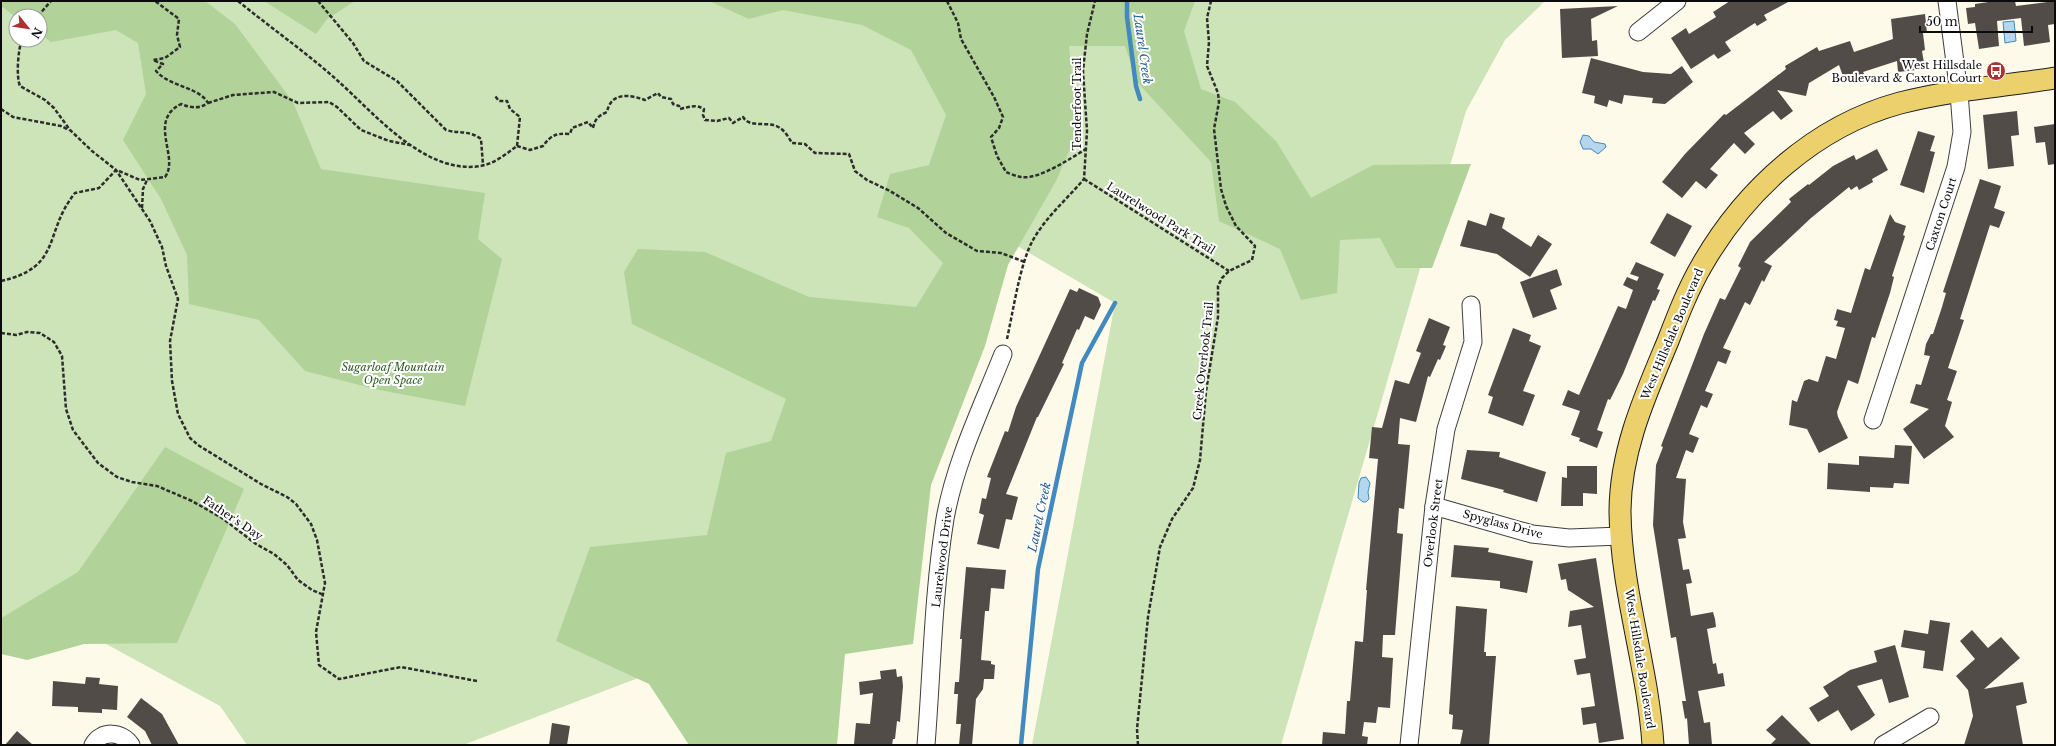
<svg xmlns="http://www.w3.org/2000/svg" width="2056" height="746" viewBox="0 0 2056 746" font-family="'Libre Baskerville',serif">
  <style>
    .green { fill: #cde3b8; fill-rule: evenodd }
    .forest { fill: #b1d399 }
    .water { fill: #b4d7ef; stroke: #4289bf }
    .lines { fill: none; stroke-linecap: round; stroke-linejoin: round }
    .stream { stroke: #4289bf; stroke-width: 4.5 }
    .building { fill: #524c48 }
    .minor-casing { stroke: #3e3e3e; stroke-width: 19 }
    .major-casing { stroke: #1c1c1c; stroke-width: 23 }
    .path { stroke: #2d2d2d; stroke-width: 2.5; stroke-dasharray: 4 2; stroke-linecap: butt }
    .minor { stroke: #fff; stroke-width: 17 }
    .major { stroke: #ebd06c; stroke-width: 21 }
    .labels { text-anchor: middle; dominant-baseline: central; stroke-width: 4; stroke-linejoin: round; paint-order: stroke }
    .poi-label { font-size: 11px; fill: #0b0b0b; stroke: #fff; text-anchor: end }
    .street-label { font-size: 11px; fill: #0b0b0b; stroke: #fff }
    .park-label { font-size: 11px; font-style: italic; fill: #2c5b22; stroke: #fff }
    .water-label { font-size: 12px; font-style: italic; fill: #215b8f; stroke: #fff }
  </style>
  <rect width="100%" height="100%" fill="#fdfaea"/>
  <!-- green -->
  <path class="green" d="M1,1H1545L1505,40L1466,111L1281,745H1032L1115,303L983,226L748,636L463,745H247L220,706L29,602L1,618ZM16,16H40V40H16Z"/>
  <!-- forest -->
  <g class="forest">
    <path d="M1,1H205L235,24L293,102L321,169L485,193L478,239L502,259L465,406L379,390L305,371L259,320L189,304L187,255L161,199L123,140L146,94L138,43L116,30L51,42L40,34V16L16,17L1,6Z"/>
    <path d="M264,1H355L327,19L316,34Z"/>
    <path d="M709,1H1195L1184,31L1201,89L1235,102L1276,141L1311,198L1373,165L1471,164L1432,268H1396L1380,238L1340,240L1337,293L1301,300L1280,249L1219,221L1211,162L1137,82L1125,46H1069L1078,131L1056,181L1008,265L985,346L931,485L913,644L845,654L837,745H689L649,684L556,641L590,547L707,535L726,453L771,441L786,399L632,324L624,272L638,249L705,252L809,297L916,307L943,263L909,228L877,217L890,174L929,165L946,115L911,50L862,25L783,10L749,19Z"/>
    <path d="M165,447L244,489L177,643L84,644L27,660L1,654V618L78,572Z"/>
  </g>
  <!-- water -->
  <g class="water">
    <path d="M2014,21L2016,41L2005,43L2003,22Z"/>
    <path d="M1583,135L1589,136L1594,142L1605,144L1606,147L1598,154L1591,149H1583L1580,142Z"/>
    <path d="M1366,477L1370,483L1368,492L1369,499L1366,502H1363L1358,498L1359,483L1361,478Z"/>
  </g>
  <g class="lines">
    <!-- stream -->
    <g class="stream">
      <path d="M1127,1V17L1136,86L1140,99"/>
      <path d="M1021,745L1038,569L1082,363L1115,303"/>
    </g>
  </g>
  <!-- building -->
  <g class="building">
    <path d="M1730,1H1790L1764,15L1767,20L1757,26L1755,23L1725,42L1731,51L1718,59L1714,54L1691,69L1671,38L1686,28L1689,34L1716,17L1713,12Z"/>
    <path d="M1995,1H2015L2016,6L2055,1V24L2048,25L2050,42L2024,46L2021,18L1997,21L1999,46L1979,49L1975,23L1968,24L1966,8L1975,7V4Z"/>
    <path d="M1618,6L1591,19L1592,41L1597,40L1598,56L1562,58L1560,9Z"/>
    <path d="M1925,14L1927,33H1923L1925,50L1922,51L1925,69L1898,72L1897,61L1863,72L1865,75L1845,82L1839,65L1809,83L1806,96L1777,90L1793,111L1781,120L1773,111L1744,133L1755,144L1745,154L1734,143L1710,169L1718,175L1706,189L1696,181L1682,198L1662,182L1685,154L1724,114L1726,115L1786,69L1785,66L1817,47L1819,51L1850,41L1854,52L1893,39L1891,19Z"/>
    <path d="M1591,58L1643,72L1671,74L1682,66L1693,82L1665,104L1652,103L1653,98L1624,95L1622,104L1609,100L1607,107L1594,103L1595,96L1582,93Z"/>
    <path d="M2017,111L2019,135L2011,136L2014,166L1988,169L1983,115Z"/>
    <path d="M2055,124V164L2048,165L2045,142L2036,143L2034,127Z"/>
    <path d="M1918,131L1935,136L1930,151L1935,152L1924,193L1900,185Z"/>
    <path d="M1877,149L1888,170L1872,179L1873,182L1859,190L1857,186L1851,190L1849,187L1811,218L1764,262L1772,266L1764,282L1762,280L1750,305L1745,302L1723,348L1731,351L1726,364L1718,361L1705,391L1713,394L1707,408L1701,405L1689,434L1699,438L1693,453L1686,450L1676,478L1686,479L1683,522L1686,538L1678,539L1683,570L1689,569L1692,583L1686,584L1691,616L1713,612L1715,619L1716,627L1707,629L1713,664L1716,663L1718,674L1723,673L1725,686L1698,691L1704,723L1710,722L1712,745H1689L1687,718L1685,719L1682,701H1686L1676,637L1671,638L1667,613L1653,525L1656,465L1663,447L1661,446L1704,334L1720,298L1725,300L1741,268L1738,266L1750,242L1791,202L1789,199L1808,184L1809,185L1833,166L1854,155L1856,160Z"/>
    <path d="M1980,179L2001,186L1994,208L2005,212L1999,228L1990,225L1960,319L1964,320L1948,368L1957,371L1947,400L1952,402L1945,426L1954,437L1924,459L1903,429L1929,409L1910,403L1916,384L1921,385L1930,356L1924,355L1926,344L1931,334H1933L1942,307L1946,293L1943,292Z"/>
    <path d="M1490,213L1505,218L1502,228L1531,247L1538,235L1552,244L1530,277L1497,254L1460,246L1468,220L1486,226Z"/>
    <path d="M1667,213L1692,226L1675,257L1650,243Z"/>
    <path d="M1890,214L1895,222L1906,226L1903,235L1905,236L1892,276L1894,277L1890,293L1875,338L1872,337L1858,384L1848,380L1837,412L1838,417L1848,438L1819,453L1807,429L1789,425L1792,400L1797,402L1804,381L1809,379L1818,382L1826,356L1836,359L1845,328L1836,326L1838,321L1834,320L1837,309L1851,313L1865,268L1870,270Z"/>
    <path d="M1636,262L1664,274L1657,289L1660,290L1655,301L1653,300L1623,374L1610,400L1608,399L1597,430L1603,432L1597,448L1579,441L1580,438L1571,435L1580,411L1562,405L1568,390L1579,395L1618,306L1626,309L1633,290L1623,285L1627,277L1637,281L1639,277L1630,274Z"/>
    <path d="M1557,269L1562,285L1550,290L1557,309L1533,318L1520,282Z"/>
    <path d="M1079,288L1098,297L1101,305L1094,320L1085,316L1079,330L1077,329L1062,363L1064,364L1038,417H1037L1006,494L1018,497L1012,520L1006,519L999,549L977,544L984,515L979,513L982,498L986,499L991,478L987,477L1005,431L1008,432L1016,407L1070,289L1077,292Z"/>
    <path d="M1429,318L1450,327L1443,345L1446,346L1440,360L1438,359L1430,377L1428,376L1416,422L1400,418L1398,444L1410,445L1404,509L1399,508L1397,533L1403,534L1395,635H1383L1382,657L1393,658L1390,708L1378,707L1376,723L1364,722L1362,736L1368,737L1367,745H1322L1323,732L1345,734L1347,701H1350L1355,641L1363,642L1367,590H1366L1378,459L1369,458L1372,427L1382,428L1395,380L1409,384L1421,353L1416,351Z"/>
    <path d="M1513,328L1531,335L1529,341L1541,346L1523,391L1535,395L1523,426L1488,413L1493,397L1488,395Z"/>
    <path d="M1895,445L1912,446L1909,484L1894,483L1893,488L1870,487V492L1827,489L1828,463L1859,465V456L1894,458Z"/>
    <path d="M1467,450L1500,452L1499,457L1546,472L1537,502L1503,492L1504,490L1461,479Z"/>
    <path d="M1567,466H1597V494L1583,493V506H1561L1562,477L1567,478Z"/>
    <path d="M1454,545L1489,548L1488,552L1533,561L1527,593L1500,588V581L1451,577Z"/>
    <path d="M1596,558L1624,739L1599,743L1596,723L1583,725L1581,708L1595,706L1590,673L1577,675L1574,660L1586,658L1581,625L1568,627L1570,611L1594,607L1568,590L1566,579L1561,580L1558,564Z"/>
    <path d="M966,567L1006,570L1004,589L991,588L989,611H985L981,660L991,661V664L995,665L994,679H984L983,689L976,699L972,745H959L961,724H956L958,694H954L955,682H959L962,639H960Z"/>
    <path d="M1456,606L1487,609L1484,652H1486V656H1496L1489,745H1460L1463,730L1452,729L1453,715L1449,714Z"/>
    <path d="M1930,620L1950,623L1943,671L1923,668L1925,651L1901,647L1904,630L1928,634Z"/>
    <path d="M1972,630L1988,648L2001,637L2020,658L1984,689L2023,682L2027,703L2016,706L2023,745H1964L1973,716L1968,690L1956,676L1975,659L1960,641Z"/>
    <path d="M1895,645L1909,697L1889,703L1882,679L1857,686L1875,715L1869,720L1851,731L1838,710L1818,722L1809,708L1829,696L1823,687L1850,670L1877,662L1874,651Z"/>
    <path d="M896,669L897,677L902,676L903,686L900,722L897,721L895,739H893L892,745L854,744L856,723L870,724L873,693L860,695L859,682L881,679L880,671Z"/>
    <path d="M86,677L100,678L99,684L118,686L117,710L102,709V713L78,712V707L52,706L53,681L85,684Z"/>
    <path d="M141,698L162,714L179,745H152L145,731L127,717Z"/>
    <path d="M1782,715L1812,745H1770L1776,739L1766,730Z"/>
    <path d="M552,723L570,726L567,745H549Z"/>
    <path d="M17,731L33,745H5Z"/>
  </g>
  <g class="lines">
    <defs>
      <g id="minor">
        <path d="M1638,32L1677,1"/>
        <path d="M1873,420L1956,167L1962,132L1959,93L1947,1"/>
        <path d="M1434,506L1532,534L1569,538L1621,536"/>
        <path d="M93,745C101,730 122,731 131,745"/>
        <path d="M926,745C932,670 933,594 945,519C955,462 982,407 1003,354"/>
        <path d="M1409,745L1434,506L1446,429L1473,342L1471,305"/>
        <path d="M1883,745L1930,717"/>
      </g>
      <path id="major" d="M1653,745C1648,667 1621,591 1620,512C1620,451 1645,396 1668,341C1678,315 1688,289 1702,265C1745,190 1815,126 1900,103C1950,90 2004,86 2055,78"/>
    </defs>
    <!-- minor casing -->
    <use href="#minor" class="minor-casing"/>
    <!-- major casing -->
    <use href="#major" class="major-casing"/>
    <!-- path -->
    <g class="path">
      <path d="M238,1C271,28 307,53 338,81C374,113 425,175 480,166C494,164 506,154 517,146L520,117L510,109L507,101H499L495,96"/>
      <path d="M318,1L353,43L364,61L397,81L446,130C460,134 469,130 481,139L483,165"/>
      <path d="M947,1L958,23L961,39L994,97L1003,117L999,128L991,137L997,156L1006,172C1010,174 1016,176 1021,177C1039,180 1071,158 1086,149"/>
      <path d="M38,16L51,1"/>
      <path d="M22,40C18,49 16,77 20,86L45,100L54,108L70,130L92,151L116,170L150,221L162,247L166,266L178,299L170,341L172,381L178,414L190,438L198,445L261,484L287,497L296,504L311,524L317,540L325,583L316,632L319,665L339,679L401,667L477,681"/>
      <path d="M208,103L233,95L274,92L298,103L329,102L337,107L361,130L389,141L410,145"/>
      <path d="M1,109L13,117L61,126L69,130"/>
      <path d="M517,146L530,150L543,146C551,135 556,133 570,134L572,128L588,122L593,128C595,119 598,116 607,112C611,91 631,95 645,100L658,93L661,97L671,99L673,104L679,106L680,109C690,107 695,104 704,109L703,115L705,120L717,121L729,118L733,123L743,117C750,129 769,120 780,128C785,131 789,138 792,143L805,144L815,153L849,154L855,171L867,180L890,191L918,208L946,233L977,251L1001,253L1025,262"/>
      <path d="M119,171L140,180L165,177C180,157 147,121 181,104C191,108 199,109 208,103C199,87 170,87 156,71L163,64L153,60L165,58L180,47L177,35L179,19L155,1"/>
      <path d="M1084,179L1229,271"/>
      <path d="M142,208L143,189L147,180"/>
      <path d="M1,281C63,267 43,233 75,193L99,188L116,170"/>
      <path d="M1,333L16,335L27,332L40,333L54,342L62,356L66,409L73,430L98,463L117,477L132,482L157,486L192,501L222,518L256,544L274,554L287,565L298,580L312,590L324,595"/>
      <path d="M1007,339C1013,312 1020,263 1033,240C1046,217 1067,199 1084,179L1087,131L1083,71L1087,34L1095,1"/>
      <path d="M1138,745L1137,729L1148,617L1160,547L1172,519L1193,488L1200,460L1206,391L1218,317V286L1222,278L1229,271L1252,260L1255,246L1236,226L1226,206L1221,189L1214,129L1219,102L1218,93L1207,66L1209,42L1207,18L1211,1"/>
    </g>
    <!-- minor -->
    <use href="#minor" class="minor"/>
    <!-- major -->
    <use href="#major" class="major"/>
  </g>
  <!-- icons -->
  <defs>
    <symbol id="bus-disc" viewBox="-11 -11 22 22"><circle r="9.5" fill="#ac3133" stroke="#fff"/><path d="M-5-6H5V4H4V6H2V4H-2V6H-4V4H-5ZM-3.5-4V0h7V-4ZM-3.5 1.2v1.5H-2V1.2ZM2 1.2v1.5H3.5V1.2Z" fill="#fff"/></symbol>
  </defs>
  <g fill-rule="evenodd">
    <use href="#bus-disc" x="1985" y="60" width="22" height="22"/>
  </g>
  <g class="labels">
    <!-- poi labels -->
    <g class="poi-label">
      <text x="1982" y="65">West Hillsdale<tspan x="1982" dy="13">Boulevard &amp; Caxton Court</tspan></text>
    </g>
    <!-- street labels -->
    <g class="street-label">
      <text transform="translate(1077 104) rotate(-90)">Tenderfoot Trail</text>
      <text transform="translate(1941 214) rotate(-72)">Caxton Court</text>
      <text transform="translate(1161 218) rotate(32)">Laurelwood Park Trail</text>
      <text transform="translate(1672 334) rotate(-67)">West Hillsdale Boulevard</text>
      <text transform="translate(1203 361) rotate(-84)">Creek Overlook Trail</text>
      <text transform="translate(233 518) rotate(34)">Father's Day</text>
      <text transform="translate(1433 523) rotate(-83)">Overlook Street</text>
      <text transform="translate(1503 524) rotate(15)">Spyglass Drive</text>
      <text transform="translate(942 557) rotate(-83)">Laurelwood Drive</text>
      <text transform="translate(1640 659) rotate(81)">West Hillsdale Boulevard</text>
    </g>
    <!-- park labels -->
    <g class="park-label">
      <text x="393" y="367">Sugarloaf Mountain<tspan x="393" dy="13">Open Space</tspan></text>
    </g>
    <!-- water labels -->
    <g class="water-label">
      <text transform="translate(1143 49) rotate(82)">Laurel Creek</text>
      <text transform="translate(1039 517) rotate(-78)">Laurel Creek</text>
    </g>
  </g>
  <!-- border -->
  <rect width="2056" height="746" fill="none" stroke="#0b0b0b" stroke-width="4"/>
  <!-- north arrow -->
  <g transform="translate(28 28) rotate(120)"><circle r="19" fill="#ffffff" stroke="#9d9d9d"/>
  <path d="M0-3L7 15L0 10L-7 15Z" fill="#ac3133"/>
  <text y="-6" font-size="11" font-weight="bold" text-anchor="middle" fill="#0b0b0b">N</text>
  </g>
  <!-- scale -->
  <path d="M1920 26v6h112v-6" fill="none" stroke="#0b0b0b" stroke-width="2"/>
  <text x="1926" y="26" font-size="12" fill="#0b0b0b" stroke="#ffffff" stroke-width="3" paint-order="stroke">50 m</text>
</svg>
